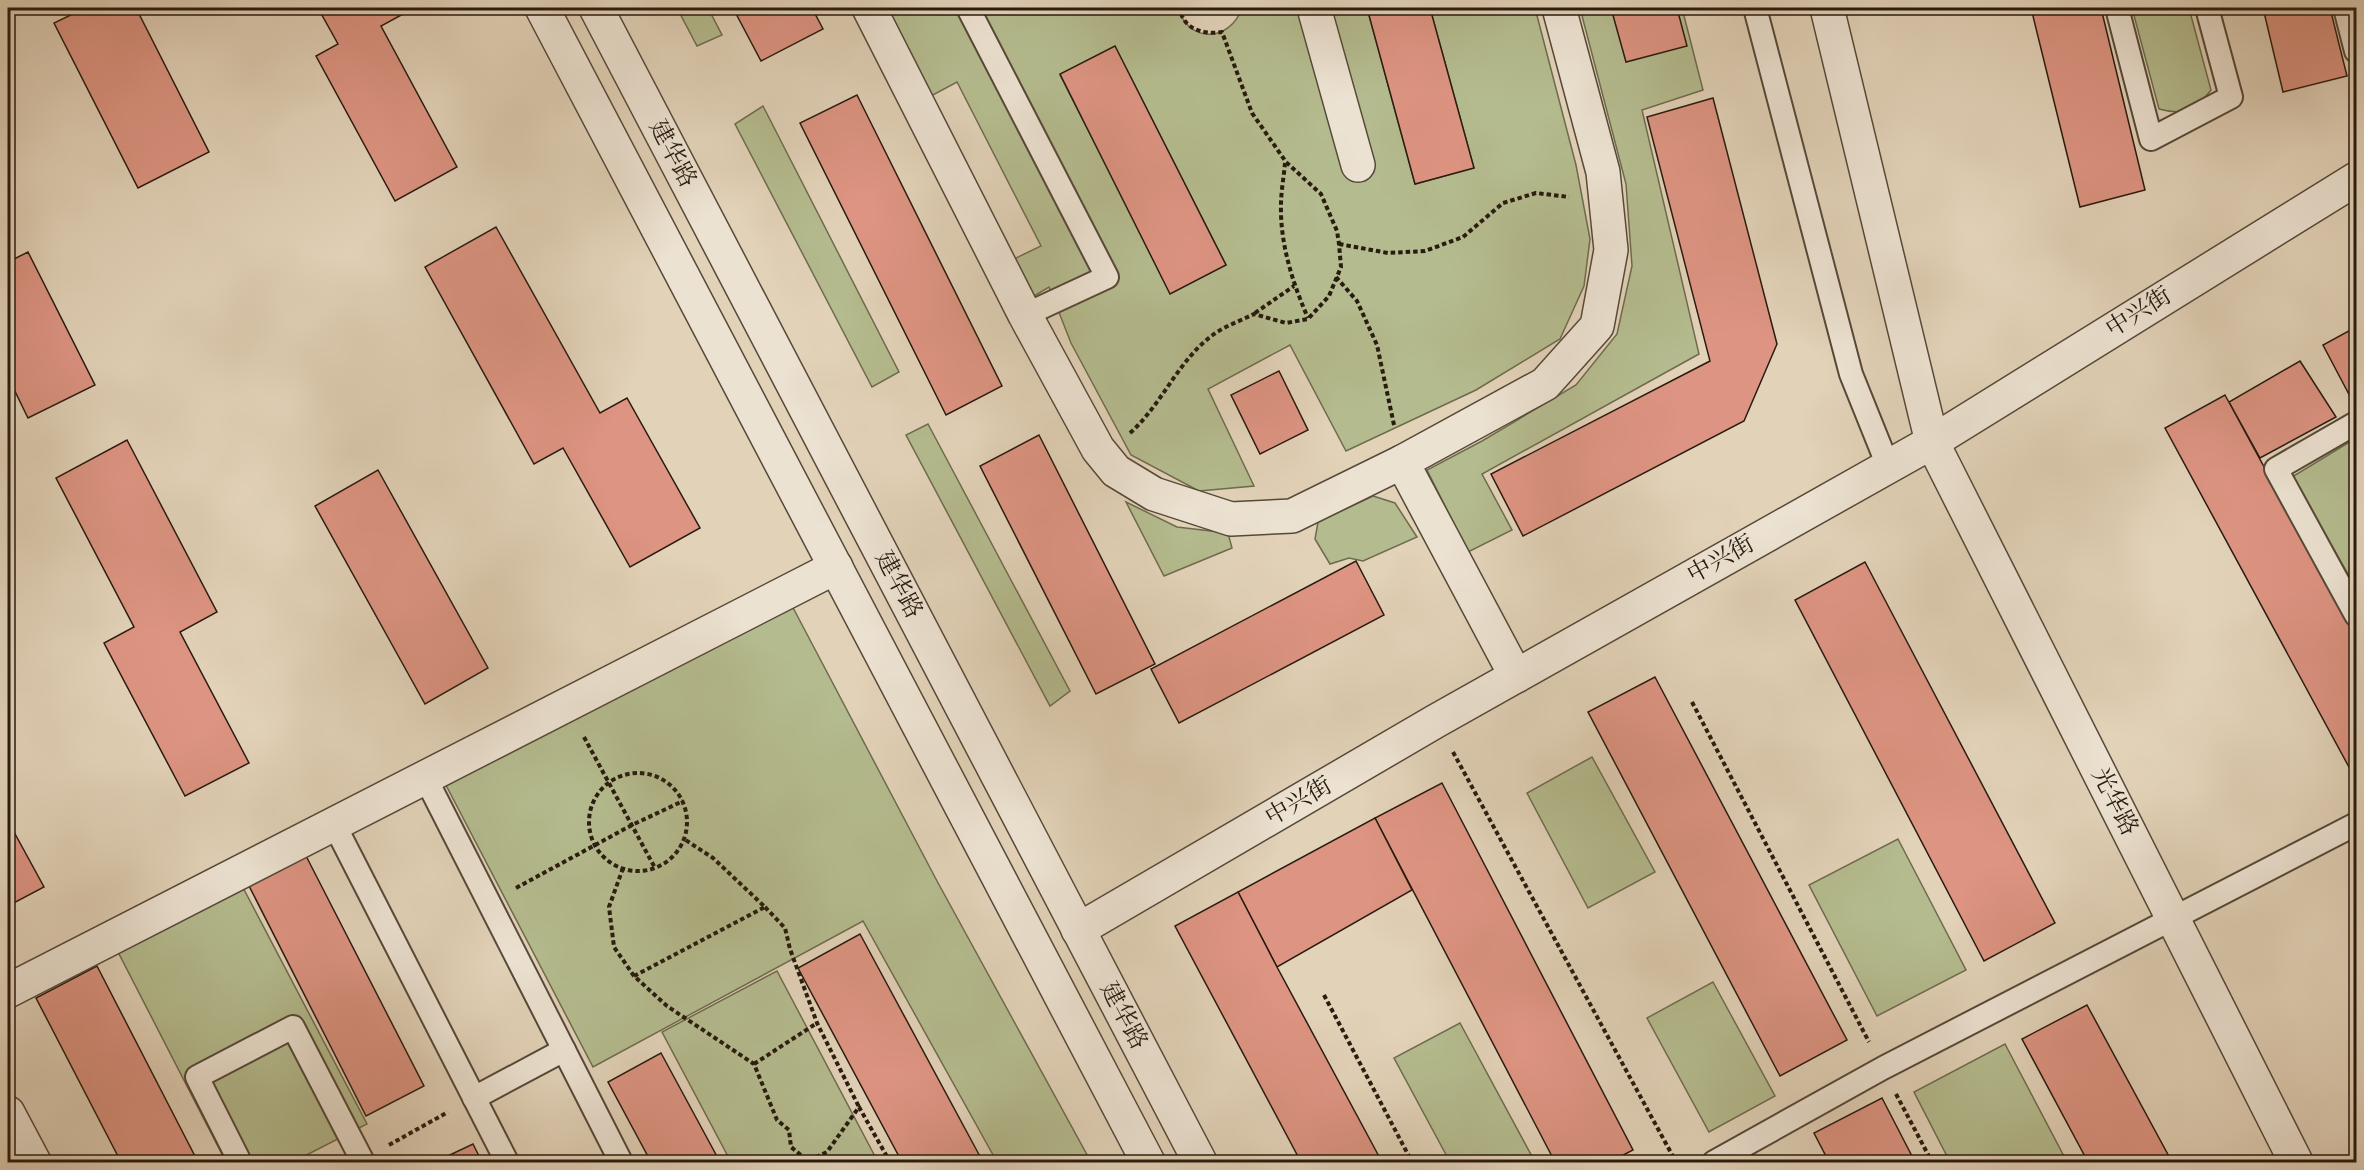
<svg xmlns="http://www.w3.org/2000/svg" width="2364" height="1170" viewBox="0 0 2364 1170" font-family="'IM FELL English','Noto Serif SC',serif">
  <style>
    .green { fill: #b4bb8e; stroke: #6e6b4e; stroke-width: 1.5; fill-rule: evenodd }
    .building { fill: #dd9482; stroke: #281b0f; stroke-width: 1.5 }
    .lines { fill: none; stroke-linecap: round; stroke-linejoin: round }
    .service-casing { stroke: #564939; stroke-width: 26 }
    .pedestrian-casing { stroke: #564939; stroke-width: 36 }
    .minor-casing { stroke: #564939; stroke-width: 36 }
    .tertiary-casing { stroke: #564939; stroke-width: 36 }
    .path { stroke: #281b0f; stroke-width: 4; stroke-dasharray: 4.5 3; stroke-linecap: butt }
    .service { stroke: #ece2d1; stroke-width: 22 }
    .pedestrian { stroke: #ece2d1; stroke-width: 33 }
    .minor { stroke: #ece2d1; stroke-width: 33 }
    .tertiary { stroke: #ece2d1; stroke-width: 33 }
    .labels { text-anchor: middle; dominant-baseline: central; stroke-width: 4.5; stroke-linejoin: round; paint-order: stroke }
    .street-label { font-size: 24px; fill: #281b0f; stroke: #ece2d1 }
  </style>
  <rect width="100%" height="100%" fill="#e2d2b8"/>
  <filter id="stains"><feTurbulence type="fractalNoise" baseFrequency=".00333" numOctaves="4"/><feColorMatrix values="0 0 0 0 .2 0 0 0 0 .09 0 0 0 0 .02 0 0 0 .5 -.17"/></filter>
  <radialGradient id="worn" r=".72"><stop offset=".6" stop-color="#630" stop-opacity="0"/><stop offset="1" stop-color="#630" stop-opacity=".3"/></radialGradient>
  <!-- green -->
  <g class="green">
    <path d="M677,8H708L722,35L697,46Z"/>
    <path d="M884,8H1178C1189,44 1230,42 1242,8H1367L1415,184L1474,168L1430,8H1535L1576,165L1590,239L1584,286L1560,339L1476,390L1346,451L1290,345L1208,389L1254,486L1199,491L1131,455L1071,343L1049,287L1034,296L1014,259L1041,246L957,82L931,96ZM1115,46L1226,265L1171,293L1060,75Z"/>
    <path d="M1580,8H1682L1703,90L1642,110L1699,354L1482,474L1512,530L1468,552L1427,470L1482,441L1576,385L1617,334L1632,266L1626,184Z"/>
    <path d="M2132,8H2189L2211,90C2196,110 2184,116 2159,109Z"/>
    <path d="M763,106L899,372L872,387L735,124Z"/>
    <path d="M928,424L1070,691L1050,706L906,435Z"/>
    <path d="M2356,438V588L2292,477Z"/>
    <path d="M1373,496L1395,503L1417,537L1363,561L1349,558L1330,564L1315,539L1318,522Z"/>
    <path d="M1126,502L1177,527L1228,533L1232,548L1164,576Z"/>
    <path d="M780,583L937,881L1091,1162H997L863,921L593,1067L436,766Z"/>
    <path d="M1592,757L1655,872L1588,908L1527,793Z"/>
    <path d="M1898,839L1966,970L1877,1016L1809,885Z"/>
    <path d="M240,882L367,1124L293,1162H226L117,950Z"/>
    <path d="M777,971L878,1162H731L662,1032Z"/>
    <path d="M1713,982L1775,1096L1709,1132L1647,1018Z"/>
    <path d="M1460,1023L1535,1162H1450L1394,1058Z"/>
    <path d="M2005,1044L2067,1162H1950L1914,1092Z"/>
  </g>
  <!-- building -->
  <g class="building">
    <path d="M85,8H136L209,152L138,188L54,23Z"/>
    <path d="M318,8H401L405,13L381,26L457,167L395,201L316,56L338,44Z"/>
    <path d="M733,8H812L823,29L761,61Z"/>
    <path d="M1367,8H1430L1474,168L1415,184Z"/>
    <path d="M1611,8H1677L1687,46L1626,62Z"/>
    <path d="M2031,8H2101L2145,190L2080,207Z"/>
    <path d="M2263,8H2330L2347,76L2283,92Z"/>
    <path d="M1115,46L1226,265L1170,294L1060,74Z"/>
    <path d="M857,95L1002,386L946,415L800,123Z"/>
    <path d="M1713,98L1777,344L1744,421L1523,536L1491,474L1710,361L1647,117Z"/>
    <path d="M496,227L600,413L627,398L700,528L630,567L563,448L534,464L425,267Z"/>
    <path d="M28,252L95,385L28,418L8,377V262Z"/>
    <path d="M2356,327V400L2353,402L2323,345Z"/>
    <path d="M2300,361L2336,417L2260,458L2229,402Z"/>
    <path d="M1279,371L1308,430L1260,454L1231,395Z"/>
    <path d="M2225,395L2356,636V780L2165,428Z"/>
    <path d="M1039,435L1155,664L1096,694L980,466Z"/>
    <path d="M127,440L217,612L180,632L249,763L185,796L104,643L134,627L56,478Z"/>
    <path d="M378,470L488,668L425,704L315,506Z"/>
    <path d="M1356,561L1384,615L1179,723L1151,669Z"/>
    <path d="M1865,562L2055,923L1984,961L1795,600Z"/>
    <path d="M1655,677L1847,1040L1780,1076L1588,712Z"/>
    <path d="M1442,783L1633,1150L1610,1162H1555L1375,818Z"/>
    <path d="M1375,818L1412,890L1277,967L1238,892Z"/>
    <path d="M8,821L44,887L8,906Z"/>
    <path d="M304,852L424,1086L366,1116L247,882Z"/>
    <path d="M1238,892L1277,967L1382,1162H1301L1175,926Z"/>
    <path d="M860,934L983,1162H902L798,968Z"/>
    <path d="M97,966L198,1162H121L36,998Z"/>
    <path d="M2087,1005L2172,1162H2088L2022,1039Z"/>
    <path d="M661,1053L720,1162H651L608,1082Z"/>
    <path d="M1882,1098L1915,1162H1829L1814,1133Z"/>
    <path d="M473,1144L482,1162H435Z"/>
  </g>
  <g class="lines">
    <defs>
      <g id="service">
        <path d="M968,8L1107,277L1025,315"/>
        <path d="M1755,8L1851,374L1888,466"/>
        <path d="M2117,8L2151,139L2231,97L2207,8"/>
        <path d="M2345,8L2356,51"/>
        <path d="M2356,423L2276,469L2356,615"/>
        <path d="M425,777L621,1162"/>
        <path d="M334,824L507,1162"/>
        <path d="M474,1098L564,1050"/>
        <path d="M240,1162L197,1077L293,1027L363,1162"/>
        <path d="M1714,1162L1883,1068L2356,824"/>
      </g>
      <path id="pedestrian" d="M1314,8L1358,165"/>
      <g id="minor">
        <path d="M869,8L1025,315L1098,449L1116,471L1154,494L1231,519L1292,516L1402,462L1545,384L1597,326L1611,250L1603,172L1559,8"/>
        <path d="M1932,442L2296,1162"/>
        <path d="M1402,462L1516,676"/>
        <path d="M8,991L836,567"/>
        <path d="M8,1113L34,1162"/>
      </g>
      <g id="tertiary">
        <path d="M542,8L1148,1162"/>
        <path d="M596,8L1200,1162"/>
        <path d="M1827,8L1932,442"/>
        <path d="M1078,930L1436,721L1932,442L2356,179"/>
      </g>
    </defs>
    <!-- service casing -->
    <use href="#service" class="service-casing"/>
    <!-- pedestrian casing -->
    <use href="#pedestrian" class="pedestrian-casing"/>
    <!-- minor casing -->
    <use href="#minor" class="minor-casing"/>
    <!-- tertiary casing -->
    <use href="#tertiary" class="tertiary-casing"/>
    <!-- path -->
    <g class="path">
      <path d="M1285,163C1284,176 1281,191 1281,205C1280,244 1293,284 1308,318"/>
      <path d="M1339,244L1388,253L1425,251L1463,237L1503,203L1536,193L1569,197"/>
      <path d="M1336,277L1357,301L1377,345L1394,425"/>
      <path d="M1255,313L1294,286"/>
      <path d="M1130,433C1163,404 1179,357 1217,332C1228,325 1242,320 1254,314L1286,323L1308,319L1329,296L1341,267L1339,244L1337,231L1321,194L1286,162L1252,113L1222,32C1204,35 1182,29 1180,8"/>
      <path d="M1692,702L1869,1042"/>
      <path d="M584,737L655,868"/>
      <path d="M1453,752L1676,1162"/>
      <circle cx="638" cy="822" r="49"/>
      <path d="M623,868L609,907L614,947L634,976L667,1006L754,1064L777,1120L789,1130L791,1147L808,1161L827,1152L859,1107L890,1162"/>
      <path d="M516,888L632,825L683,801"/>
      <path d="M765,907L785,928L790,949L817,1023L859,1107"/>
      <path d="M634,976L765,907L713,858L684,839"/>
      <path d="M1324,995L1412,1162"/>
      <path d="M754,1064L817,1023"/>
      <path d="M1896,1094L1932,1162"/>
      <path d="M389,1145L448,1112"/>
    </g>
    <!-- service -->
    <use href="#service" class="service"/>
    <!-- pedestrian -->
    <use href="#pedestrian" class="pedestrian"/>
    <!-- minor -->
    <use href="#minor" class="minor"/>
    <!-- tertiary -->
    <use href="#tertiary" class="tertiary"/>
  </g>
  <g class="labels">
    <!-- street labels -->
    <g class="street-label">
      <text transform="translate(672 154) rotate(62)">建华路</text>
      <text transform="translate(2139 313) rotate(-32)">中兴街</text>
      <text transform="translate(1721 560) rotate(-29)">中兴街</text>
      <text transform="translate(898 585) rotate(62)">建华路</text>
      <text transform="translate(1299 802) rotate(-30)">中兴街</text>
      <text transform="translate(2114 802) rotate(63)">光华路</text>
      <text transform="translate(1123 1016) rotate(62)">建华路</text>
    </g>
  </g>
  <!-- margin -->
  <rect width="2364" height="1170" fill="none" stroke="#e2d2b8" stroke-width="30"/>
  <rect x="9" y="9" width="2346" height="1152" fill="none" stroke="#281b0f" stroke-width="3"/>
  <rect x="15" y="15" width="2334" height="1140" fill="none" stroke="#281b0f" stroke-width="1.5"/>
  <rect width="100%" height="100%" filter="url(#stains)"/>
  <rect width="100%" height="100%" fill="url(#worn)"/>
</svg>
